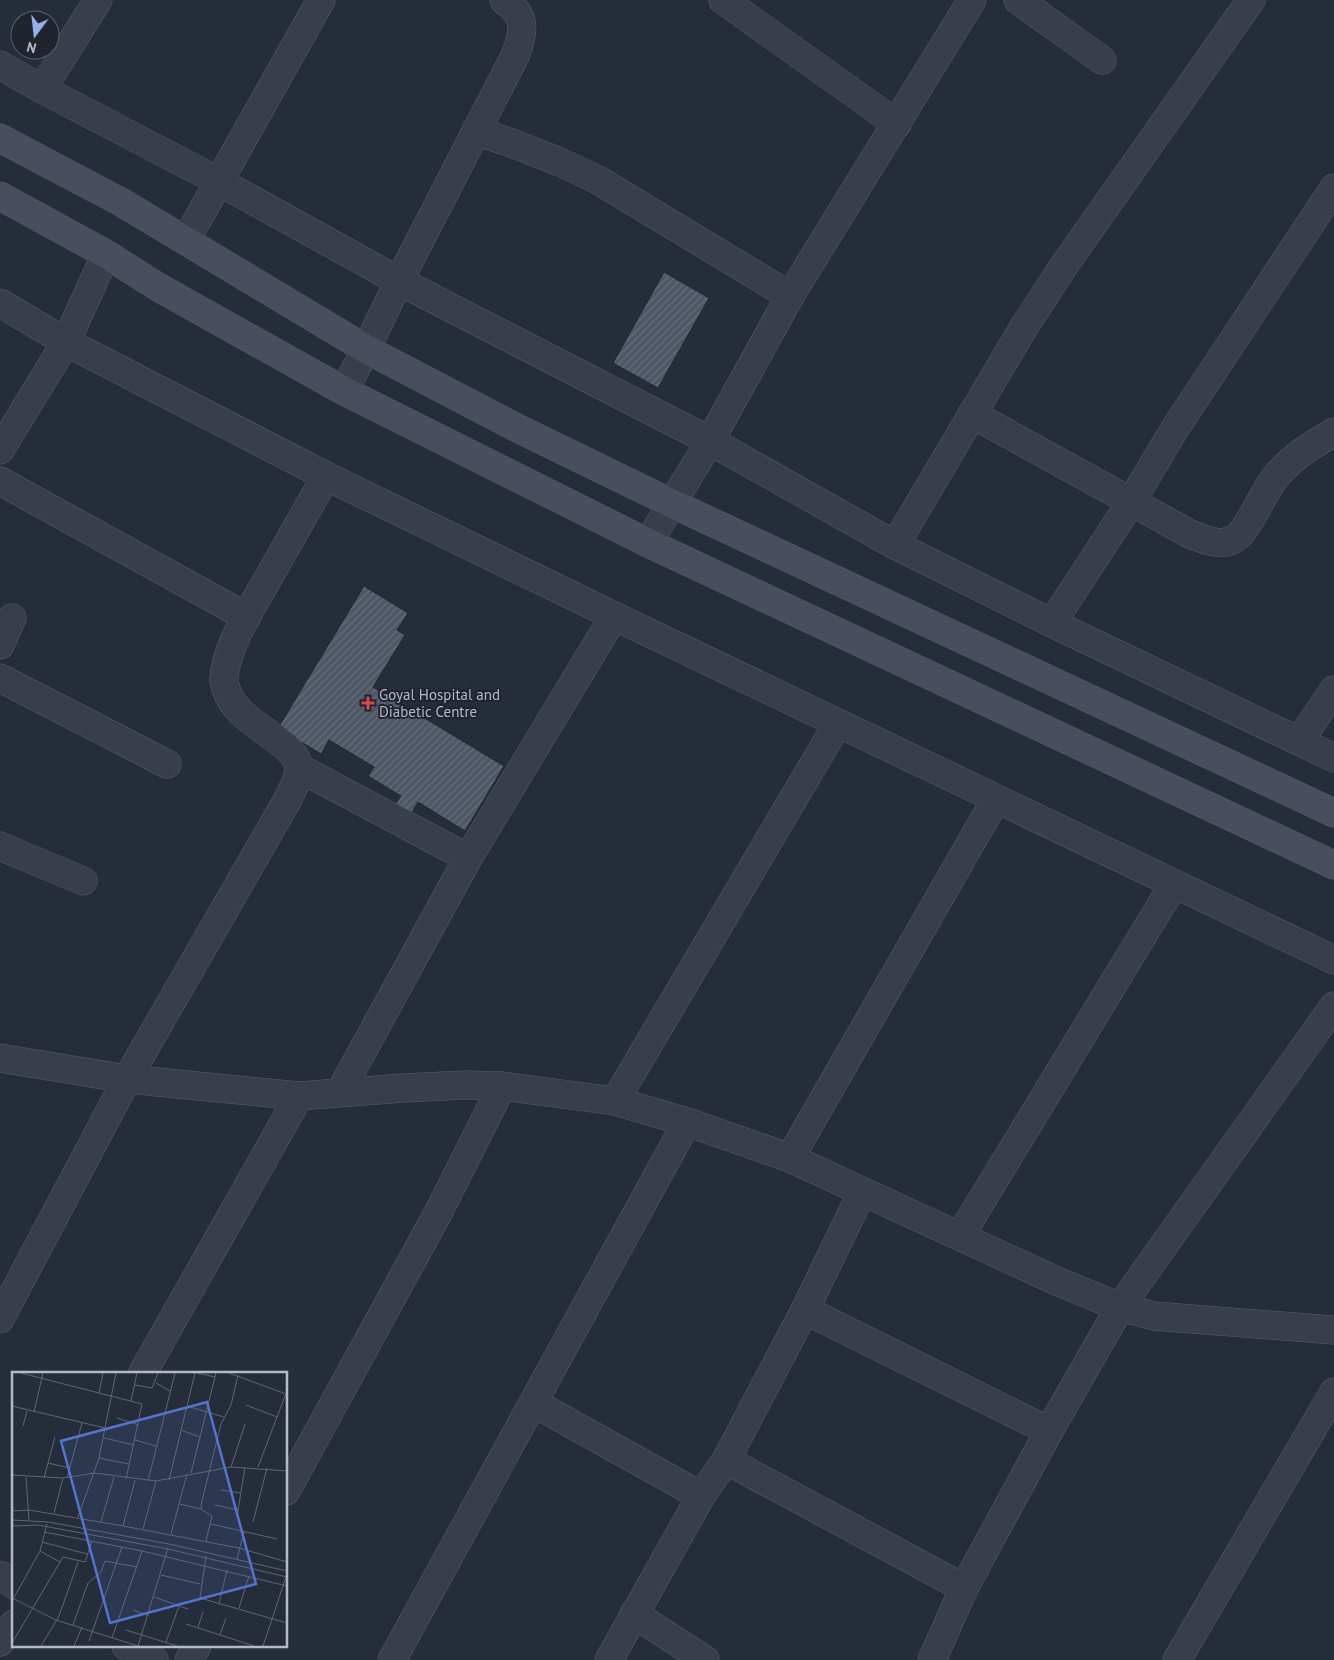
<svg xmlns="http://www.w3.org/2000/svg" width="1334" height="1660" viewBox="0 0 1334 1660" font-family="'PT Sans',sans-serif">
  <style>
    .building { fill: url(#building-hatch); stroke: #202631 }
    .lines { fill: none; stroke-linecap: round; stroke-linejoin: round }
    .street-casing { stroke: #575d68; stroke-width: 29 }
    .secondary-casing { stroke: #575d68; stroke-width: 29 }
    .street { stroke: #393f4a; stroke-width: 28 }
    .secondary { stroke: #484e5d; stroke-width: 28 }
    .health-dot { fill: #e0444e; stroke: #1f242f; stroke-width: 2 }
    .labels { text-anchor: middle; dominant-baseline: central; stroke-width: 4; stroke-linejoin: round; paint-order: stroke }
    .poi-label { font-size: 15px; fill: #b5bac6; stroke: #1f242f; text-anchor: start }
    .inset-road { fill: none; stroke: #5f6572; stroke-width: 1 }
    .view { fill: #5274d2; fill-opacity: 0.15; stroke: #5274d2; stroke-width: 2.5 }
    .inset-edge { fill: none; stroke: #b5bac6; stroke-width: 2.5 }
  </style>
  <defs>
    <pattern id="building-hatch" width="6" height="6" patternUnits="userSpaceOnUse" patternTransform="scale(1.25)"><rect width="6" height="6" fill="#4e5765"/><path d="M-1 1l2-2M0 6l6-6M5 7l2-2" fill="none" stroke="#656d7a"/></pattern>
  </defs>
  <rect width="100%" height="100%" fill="#262d3a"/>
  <!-- building -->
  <g class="building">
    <path d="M664,272L709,298L658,388L613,363Z"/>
    <path d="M364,586L408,613L397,630L405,635L373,687L504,766L465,831L418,802L411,814L395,805L401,796L368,776L374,767L329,740L321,754L278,728Z"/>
  </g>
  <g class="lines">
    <defs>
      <g id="street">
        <path d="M723,0L897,124"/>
        <path d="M1018,0L1102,60"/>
        <path d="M0,65L42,89L218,181L399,281L710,441L895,545L1052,623L1334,758"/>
        <path d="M42,89L98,0"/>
        <path d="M476,131L514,144L560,162L598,180L790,296"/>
        <path d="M186,240L321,0"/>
        <path d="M0,303L66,342L326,476L614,616L1334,960"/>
        <path d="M344,391L366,349L399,281L516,54C524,31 527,16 504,0"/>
        <path d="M972,414L1190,534C1205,540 1224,548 1237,537C1250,526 1263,493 1274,479C1290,458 1312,445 1334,432"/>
        <path d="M0,450L66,342L106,254"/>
        <path d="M0,481L247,617"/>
        <path d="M648,543L710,441L790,296L972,0"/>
        <path d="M895,545L1024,327L1063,267L1251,0"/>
        <path d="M1052,623L1131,502L1174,430L1334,188"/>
        <path d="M0,645L12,618"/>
        <path d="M0,678L167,764"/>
        <path d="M1299,741L1334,690"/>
        <path d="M299,768L468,858"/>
        <path d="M0,846L83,881"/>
        <path d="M0,1058L127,1079L299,1096L403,1088L465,1085L502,1086L615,1101L687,1122L790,1158L1059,1282L1120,1307L1154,1316L1334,1330"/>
        <path d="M340,1092L468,858L614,616"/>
        <path d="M615,1101L838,723"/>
        <path d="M790,1158L996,799"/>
        <path d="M960,1236L1174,884"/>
        <path d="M805,1310L1049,1431"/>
        <path d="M0,1319L127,1079L288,799C292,790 300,777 299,767C295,740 237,725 226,689C225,685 223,682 224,678C226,647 251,608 266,582C286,546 306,511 326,476"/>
        <path d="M142,1374L299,1096"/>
        <path d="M534,1403L701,1496"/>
        <path d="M726,1460L964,1588"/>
        <path d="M286,1491L438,1213L502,1086"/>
        <path d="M0,1575L14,1585"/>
        <path d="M634,1614L705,1660"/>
        <path d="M0,1642L14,1624"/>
        <path d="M126,1646L154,1660"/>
        <path d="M189,1660L197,1646"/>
        <path d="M392,1660L687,1122"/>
        <path d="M609,1660L701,1496L726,1460L805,1310L862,1192"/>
        <path d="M932,1660L964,1588L1049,1431L1120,1307L1334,1006"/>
        <path d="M1177,1660L1334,1392"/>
      </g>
      <g id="secondary">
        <path d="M0,138L121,202L366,349L515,427L671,503L1334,813"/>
        <path d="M0,196L106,254L158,287L344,391L648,543L1334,865"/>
      </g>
    </defs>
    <!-- street casing -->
    <use href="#street" class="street-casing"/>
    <!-- secondary casing -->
    <use href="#secondary" class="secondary-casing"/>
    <!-- street -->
    <use href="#street" class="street"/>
    <!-- secondary -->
    <use href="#secondary" class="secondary"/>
  </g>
  <!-- markers -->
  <path class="health-dot" d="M365.5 695.5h5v5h5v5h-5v5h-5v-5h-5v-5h5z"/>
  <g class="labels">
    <!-- poi labels -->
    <g class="poi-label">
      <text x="379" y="694">Goyal Hospital and<tspan x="379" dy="17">Diabetic Centre</tspan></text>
    </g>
  </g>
  <!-- overview -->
  <g transform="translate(12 1372)">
    <rect width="275" height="275" fill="#262d3a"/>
    <path class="inset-road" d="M9,1L130,32L114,107M185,1L203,5M217,1L274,22M144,11L158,19M123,13L140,16L146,1M87,21L91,1M119,29L125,1M234,33L265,45M0,34L93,56M175,34L212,45M22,40L31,1M105,46L127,53M11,54L15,39M169,58L188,65M92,66L122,73M123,68L144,74M87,86L117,92M36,91L58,96M219,95L233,52M246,95L275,19M179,101L204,1M0,103L51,106L83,101L144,109L219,95L275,99M14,105L17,148M32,106L43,65M55,106L70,51M157,108L183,1M136,109L163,1M209,118L229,121M168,132L189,137M203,133L226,138M0,139L17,138L111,154L227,176L275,190M42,141L51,106M66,145L87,86L104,1M225,145L233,95M0,148L36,150L157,172L275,199M89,150L102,105M241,150L255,96M199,152L265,167M0,154L26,153L156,177L275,205M111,154L123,108M131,157L144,109M32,160L130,179L275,214M159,162L175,102M194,169L200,144L190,138L189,133L209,52L219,33L226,3M30,170L75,182M28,179L48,190M194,184L188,226L275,251M225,187L232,160M149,203L188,212M142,225L176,237M0,226L44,248L126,274M0,229L28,179L35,152M207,231L215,198M227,236L237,204M121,238L137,244M174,252L242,274M61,253L76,211L89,200L93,189L125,195M186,255L191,240M114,258L165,274M208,263L214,246M100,266L130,179M77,269L110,175M154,270L167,234M0,271L51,185L73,190L80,169M29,274L47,244L66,190M62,274L70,255M126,274L156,176M251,274L275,202"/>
    <path class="view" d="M195,30L244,212L98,251L49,69Z"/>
    <rect width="275" height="275" class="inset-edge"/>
  </g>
  <!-- north arrow -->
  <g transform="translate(35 35) rotate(195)"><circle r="24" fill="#1f242f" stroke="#5b606b"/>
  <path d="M0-4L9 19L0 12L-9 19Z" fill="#94afec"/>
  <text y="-8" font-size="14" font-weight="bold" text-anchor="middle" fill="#b5bac6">N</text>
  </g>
</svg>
